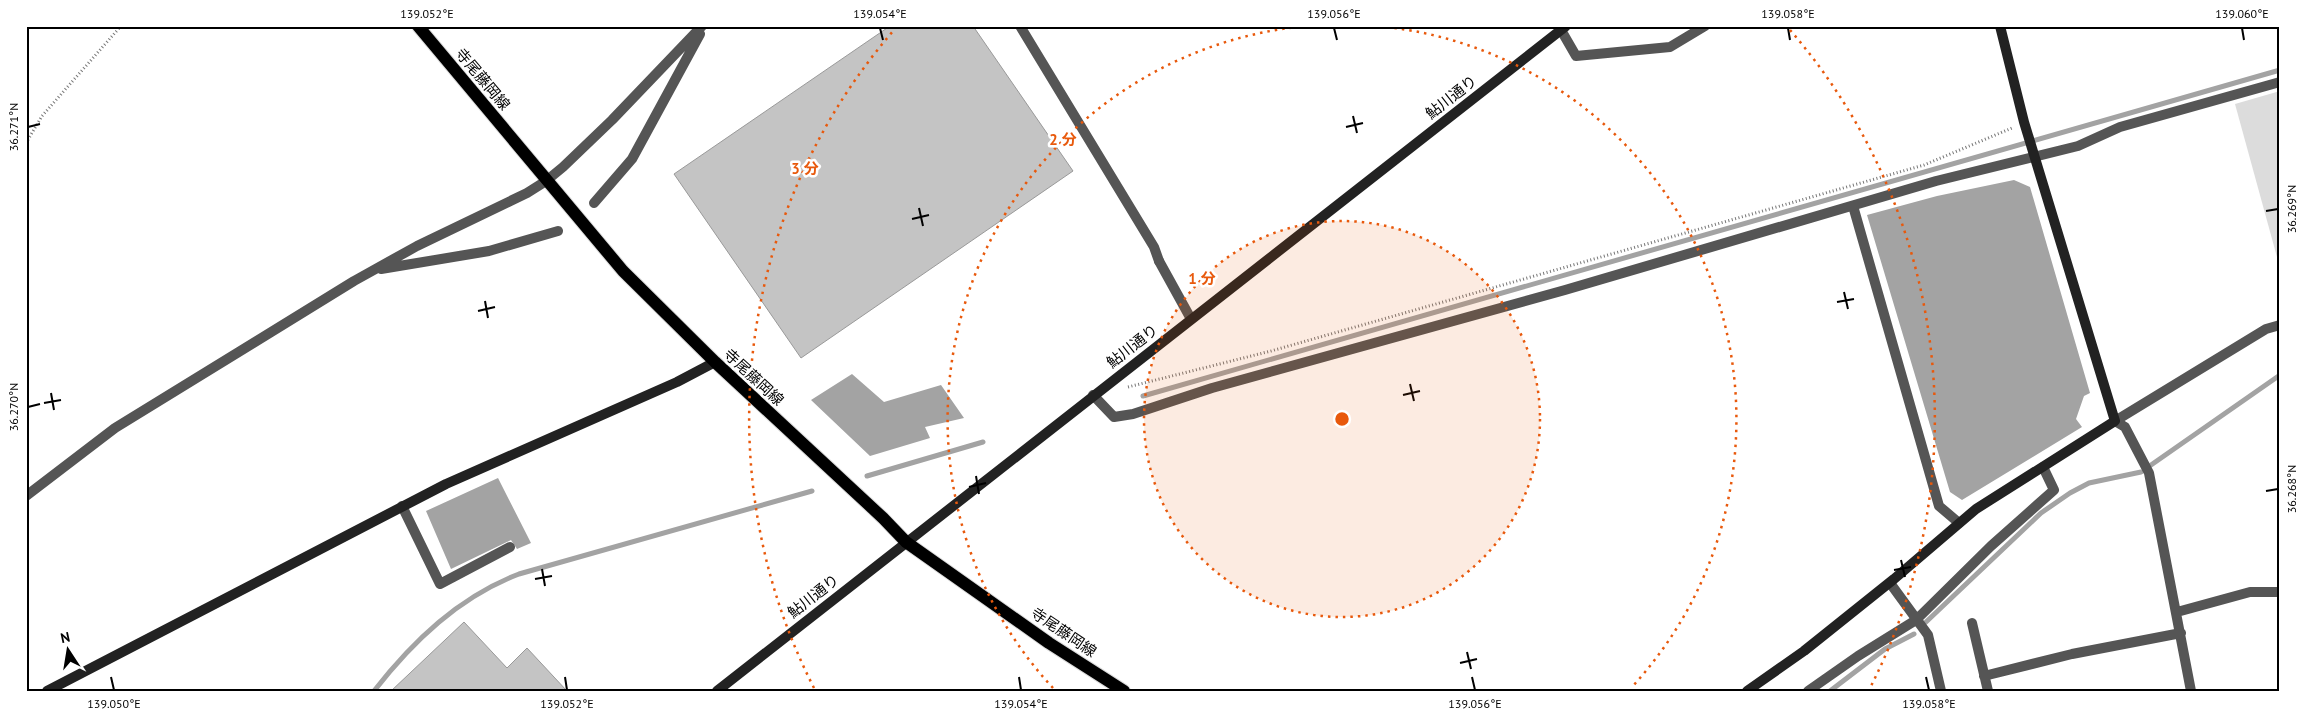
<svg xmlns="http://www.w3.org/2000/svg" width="2306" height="717" viewBox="0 0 2306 717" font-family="'PT Sans','Noto Sans JP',sans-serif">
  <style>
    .green { fill: #dcdcdc }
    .water { fill: #a3a3a3 }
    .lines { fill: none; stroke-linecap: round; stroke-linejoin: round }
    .stream { stroke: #a3a3a3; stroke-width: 5 }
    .building { fill: #c4c4c4; stroke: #999 }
    .primary-casing { stroke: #dbdbdb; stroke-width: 14 }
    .path { stroke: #777; stroke-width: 3; stroke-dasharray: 1 2.5; stroke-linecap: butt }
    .lane { stroke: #555; stroke-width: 10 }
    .street { stroke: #555; stroke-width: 10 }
    .secondary { stroke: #222; stroke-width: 10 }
    .primary { stroke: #000; stroke-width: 12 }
    .ticks { fill: none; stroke: #000; stroke-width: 2 }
    .ring { fill: none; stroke: #e8590c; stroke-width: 2.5; stroke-dasharray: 2.5 5 }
    .labels { text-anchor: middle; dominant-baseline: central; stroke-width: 5; stroke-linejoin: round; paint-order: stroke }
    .street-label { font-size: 15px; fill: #000; stroke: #fff }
    .centre { fill: #e8590c; stroke: #fff; stroke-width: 2.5 }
    .ring-label { font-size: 15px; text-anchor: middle; font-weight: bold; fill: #e8590c; stroke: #fff; stroke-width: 5; stroke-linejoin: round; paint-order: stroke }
    .neatline { fill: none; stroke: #000; stroke-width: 2 }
    .ticks-label { font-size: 12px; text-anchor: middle; fill: #000 }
  </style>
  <rect width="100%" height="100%" fill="#fff"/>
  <path class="green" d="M2280,91v177l-45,-164z"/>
  <path class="water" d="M2014,180l16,7 60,206 -6,3 -8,23 6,8 -120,73 -12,-8 -83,-277 70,-19z
    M852,374l32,28 57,-17 23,33 -39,9 5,11 -60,18 -59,-56z
    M498,478l33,65 -14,6 -6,-9 -60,29 -25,-58z"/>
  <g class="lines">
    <path class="stream" d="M1143,396l1137,-326
      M2151,465l129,-90
      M867,476l116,-34
      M1926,622l115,-109 29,-20 19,-10 52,-11
      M374,691c39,-50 85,-94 145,-117l293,-83
      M1830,691l55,-42 29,-15"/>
  </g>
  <path class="building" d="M890,26h83l100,145 -272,187 -127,-184z
    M464,622l43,46 20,-20 40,43h-176z"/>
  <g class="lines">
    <g class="primary-casing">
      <path id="primary" d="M418,26l205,245 92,91 168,156 23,24 143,101 75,48"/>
    </g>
    <path class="path" d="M26,143l16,-27 79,-90
      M1128,387l143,-36 653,-186 88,-37"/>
    <path class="lane" d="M1020,26l134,221 5,14
      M594,203l38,-44 68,-125
      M1853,206l86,300 20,17
      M381,269l108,-18 69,-20
      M26,496l89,-68 239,-147 63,-35 110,-53 19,-12 17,-14 49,-47 90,-94
      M402,506l38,78 70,-37"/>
    <path class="street" d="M1561,30l15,26 94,-9 35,-21
      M1159,261l32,58
      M1093,395l21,22 19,-3 79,-26 353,-98 371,-109 142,-35 42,-19 160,-45
      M1890,583l38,52 13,56
      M2177,612l73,-20h30
      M1972,623l16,68
      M1984,676l88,-22 109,-21
      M1808,691l50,-35 58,-36 75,-74 63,-56 -11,-23
      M2191,691l-42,-218 -24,-46 -10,-6 151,-92 14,-4"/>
    <path class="secondary" d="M47,691l399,-207 231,-102 38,-20
      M717,691l849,-665
      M1747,691l57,-40 90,-72 82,-70 139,-88 -91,-299 -24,-96"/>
    <use href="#primary" class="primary"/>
  </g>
  <path class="ticks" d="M427,28l2,12M880,28l3,12M1334,28l3,12M1788,28l2,12M2242,28l2,12M1353,116l4,17M28,127l12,-3M1346,127l17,-4M919,208l4,18M2266,211l12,-2M912,219l17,-4M1844,292l4,17M485,301l3,17M1837,302l17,-3M478,311l17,-4M1410,384l4,17M51,393l3,17M1403,395l17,-4M44,403l17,-3M28,407l12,-3M976,476l3,18M969,487l17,-4M2266,491l12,-2M1901,560l4,17M542,569l3,17M1894,570l17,-3M535,579l17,-3M1467,652l4,17M1460,663l17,-4M111,677l3,13M565,677l2,13M1019,677l2,13M1472,677l3,13M1926,677l3,13"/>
  <circle cx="1342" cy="419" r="198" fill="#e8590c" fill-opacity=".12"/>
  <g class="ring">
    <circle cx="1342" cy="419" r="198"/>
    <path d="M1053 688A395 395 0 0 1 1297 27M1387 27A395 395 0 0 1 1631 688"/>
    <path d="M814 688A593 593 0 0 1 894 30M1790 30A593 593 0 0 1 1870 688"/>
  </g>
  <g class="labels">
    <g class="street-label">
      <text transform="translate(483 79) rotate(50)">寺尾藤岡線</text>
      <text transform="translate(1451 97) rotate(-38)">鮎川通り</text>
      <text transform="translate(1132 346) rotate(-38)">鮎川通り</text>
      <text transform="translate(754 377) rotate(43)">寺尾藤岡線</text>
      <text transform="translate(813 596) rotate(-38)">鮎川通り</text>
      <text transform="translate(1064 632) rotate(34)">寺尾藤岡線</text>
    </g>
  </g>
  <circle cx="1342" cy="419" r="8" class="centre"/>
  <g class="ring-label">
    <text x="1063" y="145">2 分</text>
    <text x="805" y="174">3 分</text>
    <text x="1202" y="284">1 分</text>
  </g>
  <rect width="2306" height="717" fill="none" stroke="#ffffff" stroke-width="55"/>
  <g transform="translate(68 650) rotate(348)" stroke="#ffffff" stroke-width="4" paint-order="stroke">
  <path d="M0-4L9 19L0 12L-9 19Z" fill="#000000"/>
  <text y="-8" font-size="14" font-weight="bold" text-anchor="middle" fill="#000000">N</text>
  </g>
  <rect x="28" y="28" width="2250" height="662" class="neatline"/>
  <g class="ticks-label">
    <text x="427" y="18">139.052°E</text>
    <text x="880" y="18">139.054°E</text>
    <text x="1334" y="18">139.056°E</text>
    <text x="1788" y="18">139.058°E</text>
    <text x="2242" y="18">139.060°E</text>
    <text transform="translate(14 127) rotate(-90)" y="4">36.271°N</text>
    <text transform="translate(2292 209) rotate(-90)" y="4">36.269°N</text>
    <text transform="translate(14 407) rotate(-90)" y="4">36.270°N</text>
    <text transform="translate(2292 489) rotate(-90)" y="4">36.268°N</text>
    <text x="114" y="708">139.050°E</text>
    <text x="567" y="708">139.052°E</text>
    <text x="1021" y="708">139.054°E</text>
    <text x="1475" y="708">139.056°E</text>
    <text x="1929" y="708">139.058°E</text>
  </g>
</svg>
